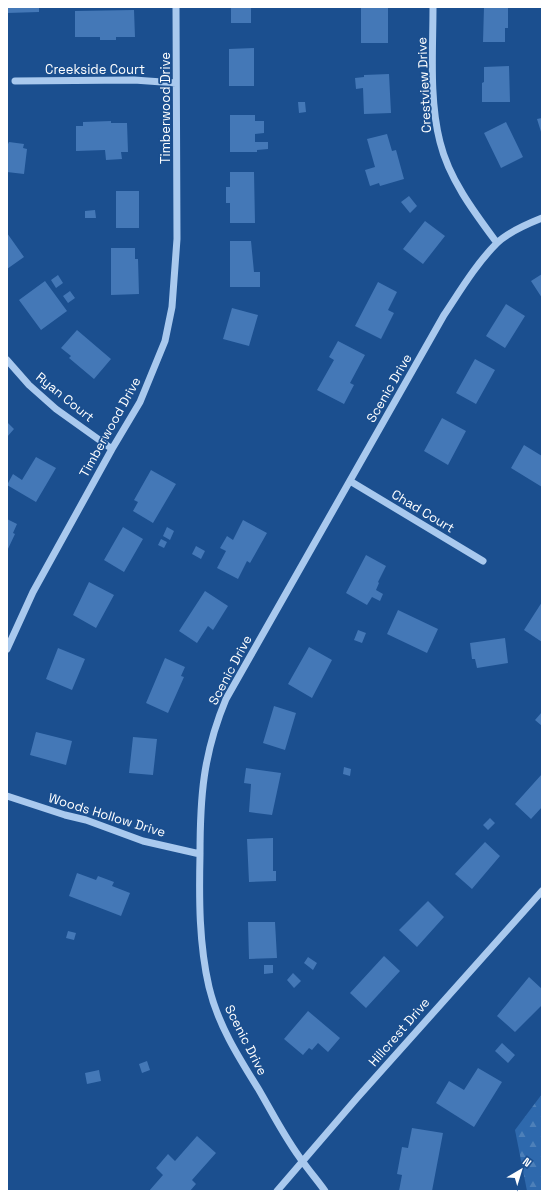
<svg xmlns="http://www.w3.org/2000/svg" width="549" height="1198" viewBox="0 0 549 1198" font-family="'Space Grotesk',sans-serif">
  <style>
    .forest { fill: url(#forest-firs) }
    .building { fill: #4478b7 }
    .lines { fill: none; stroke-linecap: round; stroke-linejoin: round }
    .minor { stroke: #a9c9ee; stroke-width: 7 }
    .labels { text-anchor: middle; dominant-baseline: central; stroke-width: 3.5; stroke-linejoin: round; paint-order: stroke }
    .street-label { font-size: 13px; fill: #fff; stroke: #1b4f8f }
  </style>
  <defs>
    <pattern id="forest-firs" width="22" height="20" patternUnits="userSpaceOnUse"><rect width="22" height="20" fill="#2e69ad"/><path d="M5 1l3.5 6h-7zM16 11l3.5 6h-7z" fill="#4d80b9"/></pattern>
  </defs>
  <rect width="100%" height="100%" fill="#1b4f8f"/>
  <path class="forest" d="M542,1094v97h-15l-12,-61z"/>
  <path class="building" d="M7,7h32v5l-32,1z
    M231,7h20v16h-20z
    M361,7h27v36h-27z
    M484,7h24v21h-3v14h-22z
    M134,10l1,27h-19v3h-16v-3h-25v-26z
    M254,48v38h-25v-37z
    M509,66l1,36h-28v-19l2,-1v-15z
    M389,74l2,39 -27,1 -1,-26 -7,1 -1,-11 9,-1v-2z
    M298,102h7l1,10 -7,1z
    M230,115h25v6h9v12l-9,1v8h13v7l-11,1v2h-27z
    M542,118v17l-5,-16z
    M111,121v2h16l1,29h-7l1,7 -16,1 -1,-10 -29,1v-25h7v-4z
    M506,122l17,35 -22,11 -17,-35z
    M387,134l5,17 4,-1 8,29 -24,7 -1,-3 -9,3 -5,-16 10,-3 -8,-28z
    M9,142l15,2 -1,4 4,1 -3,25 -17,-2v-26z
    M230,172h24l1,51h-25v-20h-4v-16h4z
    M116,191h23v37h-23z
    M409,196l8,10 -7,7 -9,-11z
    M95,210l1,8h-11v-7z
    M425,221l20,15 -22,28 -20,-15z
    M7,233l17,24 -17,12z
    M230,241h21l3,31h6v15h-30z
    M111,248h24v11h3l1,35 -28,1z
    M542,274v24l-11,-17z
    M58,275l5,8 -7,5 -5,-8z
    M45,281l22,30 -26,19 -22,-30z
    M378,282l19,10 -9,18 6,3 -13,26 -26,-13z
    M70,291l5,7 -7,5 -5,-7z
    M506,304l19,12 -20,32 -19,-12z
    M232,308l26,7 -9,31 -26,-7z
    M77,330l34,29 -17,20 -25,-21 2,-2 -10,-8z
    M338,341l27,14 -15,28 4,2 -10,19 -27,-14 17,-30 -5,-3z
    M475,359l20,11 -19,34 -20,-11z
    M442,418l24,13 -18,34 -24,-14z
    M7,422l7,7 -7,8z
    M524,445l18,11v31l-31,-19z
    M36,457l20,11 -20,34 -29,-17 6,-11 9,6z
    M151,470l25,14 -23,39 -20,-12 5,-9 -4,-2z
    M7,519l10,5 -4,9 2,1 -8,17z
    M243,520l24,13 -17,30 -3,-2 -9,18 -21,-11 9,-17 -6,-3 7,-12 6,4z
    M123,527l20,12 -19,33 -20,-12z
    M167,527l7,4 -4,9 -7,-4z
    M161,539l6,3 -3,6 -6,-3z
    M196,546l9,5 -4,8 -9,-5z
    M366,555l20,11 -8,16 1,1 -3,7 7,4 -3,7 -8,-4 -5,8 -21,-12z
    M89,582l25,13 -18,33 -23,-13z
    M205,591l23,15 -15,24 -5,-4 -11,17 -18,-12z
    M542,602v40l-18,-12z
    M398,610l40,19 -11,24 -40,-19z
    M358,630l8,3 -4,10 -8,-3z
    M505,638l3,25 -31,5 -2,-9h-3l-2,-16z
    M309,647l23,13 -20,38 -24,-14z
    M58,648l27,11 -13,31 -26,-11z
    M165,658l20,9 -4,9 3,1 -16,36 -22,-10z
    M274,706l22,7 -11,37 -22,-7z
    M542,712v14l-7,-6z
    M36,732l36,9 -6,24 -36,-10z
    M133,737l24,2 -4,36 -24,-2z
    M344,767l7,2 -1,7 -7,-2z
    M246,768l35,5 -9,42 -23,-3 2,-28 -7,-1z
    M542,774v33l-11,12 -16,-15z
    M490,818l5,5 -7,7 -5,-5z
    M273,838v33h3v10l-27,1 -2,-43z
    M485,842l15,14 -28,33 -17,-15z
    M77,873l19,7 2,-4 16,6 -2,4 18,7 -9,23 -52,-20z
    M428,901l16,16 -27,30 -18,-17z
    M248,922h27l2,36 -28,1z
    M68,931l8,2 -2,7 -8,-2z
    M384,956l16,15 -34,37 -16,-15z
    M308,957l9,6 -4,7 -9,-7z
    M264,965h9v8l-9,1z
    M293,973l8,8 -7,7 -7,-8z
    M529,977l13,12v16l-27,27 -18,-16z
    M308,1011l32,27 -12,14 -10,-9 -6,7 -3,-2 -6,7 -19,-16z
    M502,1043l13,12 -7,8 -13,-12z
    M147,1061l3,9 -8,3 -3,-9z
    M478,1068l24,14 -28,45 -38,-24 13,-22 15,9z
    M99,1070l2,11 -14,3 -2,-11z
    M412,1128l31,5 -11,58h-33l3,-16 -5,-1 5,-27 6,1z
    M197,1136l19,17 -24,27 4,4 -6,7h-41l14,-16 -7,-7 12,-14 7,7z"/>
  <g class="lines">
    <path class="minor" d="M433,7c0,44 -4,92 7,135 9,37 34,70 57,101
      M15,81l119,-1 42,3
      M7,360l22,25 27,24 56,40
      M350,481l133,80
      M7,649l26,-57 79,-143 28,-47 25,-61 7,-34 5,-68 -1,-232
      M7,796l58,19 21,5 57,21 57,13
      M277,1191l80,-93 185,-207
      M325,1191c-7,-10 -15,-19 -22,-29 -17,-22 -30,-48 -44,-72 -20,-32 -41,-65 -50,-103 -10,-43 -10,-88 -9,-132 0,-58 3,-101 26,-156l218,-384c16,-24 32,-51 53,-72 11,-11 30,-19 45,-25"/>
  </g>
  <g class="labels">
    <g class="street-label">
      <text x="95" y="69">Creekside Court</text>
      <text transform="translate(424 85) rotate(-93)">Crestview Drive</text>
      <text transform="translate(165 108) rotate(-90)">Timberwood Drive</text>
      <text transform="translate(389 388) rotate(-60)">Scenic Drive</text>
      <text transform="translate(65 397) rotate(39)">Ryan Court</text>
      <text transform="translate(110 427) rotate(-61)">Timberwood Drive</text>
      <text transform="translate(423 511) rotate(31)">Chad Court</text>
      <text transform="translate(230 670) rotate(-62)">Scenic Drive</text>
      <text transform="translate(107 815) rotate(17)">Woods Hollow Drive</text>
      <text transform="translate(399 1032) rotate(-49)">Hillcrest Drive</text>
      <text transform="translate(246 1040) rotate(63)">Scenic Drive</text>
    </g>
  </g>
  <rect width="549" height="1198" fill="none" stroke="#ffffff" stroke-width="16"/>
  <g transform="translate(521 1170) rotate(38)" stroke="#1b4f8f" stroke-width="3" paint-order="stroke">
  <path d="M0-3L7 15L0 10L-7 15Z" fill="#ffffff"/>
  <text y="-6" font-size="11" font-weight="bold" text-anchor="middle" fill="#ffffff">N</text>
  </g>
</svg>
